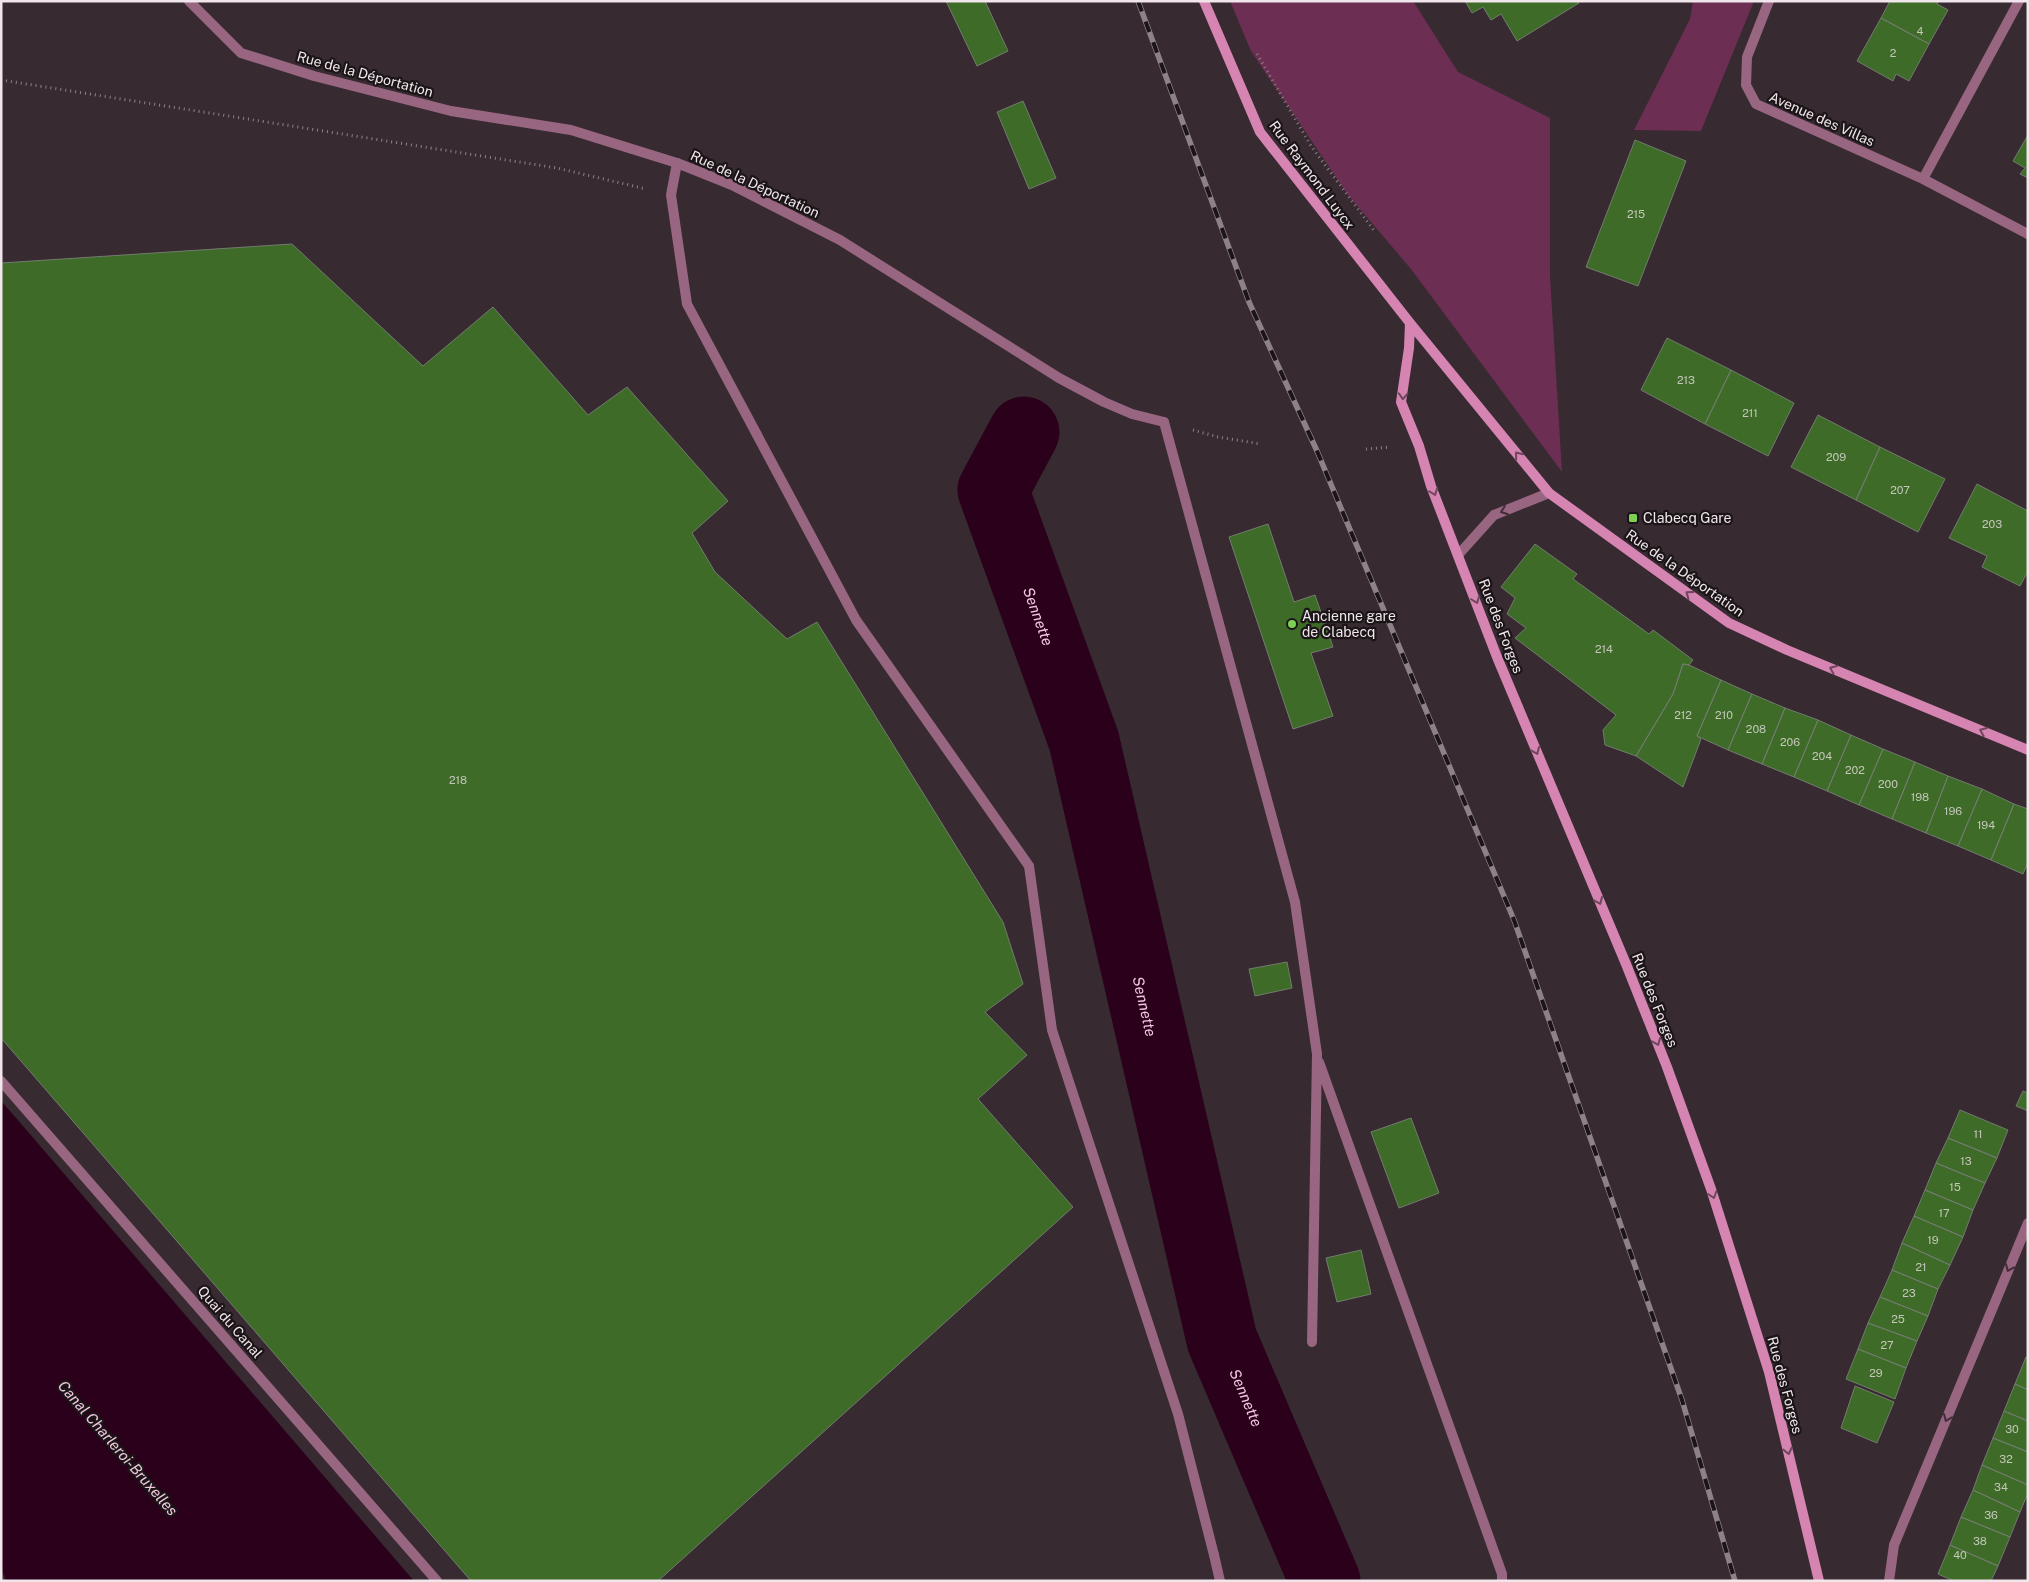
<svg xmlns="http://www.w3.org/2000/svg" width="2029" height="1582" viewBox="0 0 2029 1582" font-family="'Public Sans',sans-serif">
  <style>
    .green { fill: #6c2e52 }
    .water { fill: #2b001b }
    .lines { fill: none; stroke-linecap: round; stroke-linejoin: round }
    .river { stroke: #2b001b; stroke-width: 71 }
    .building { fill: #3e6b28; stroke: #727c6f }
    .path { stroke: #8e8288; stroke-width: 3; stroke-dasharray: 1 4; stroke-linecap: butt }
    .lane { stroke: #996682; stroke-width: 10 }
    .street { stroke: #996682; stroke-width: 10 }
    .secondary { stroke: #d684b1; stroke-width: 10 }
    .rail-casing { stroke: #8e8288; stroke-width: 5.5 }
    .rail { stroke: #1b1518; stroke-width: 4; stroke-dasharray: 11; stroke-linecap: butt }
    .oneway { stroke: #6f475d }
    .oneway2 { stroke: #412d38 }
    .poi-dot { fill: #7cd155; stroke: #1b1518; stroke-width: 2 }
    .labels { text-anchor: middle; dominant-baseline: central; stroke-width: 4.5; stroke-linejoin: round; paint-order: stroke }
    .number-label { font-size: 11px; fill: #c4c7ba }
    .street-label { font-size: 14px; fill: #f0e6eb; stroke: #1b1518 }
    .poi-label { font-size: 14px; fill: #f0e6eb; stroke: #1b1518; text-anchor: start }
    .water-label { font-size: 15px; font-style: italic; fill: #f2c7dd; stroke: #1b1518 }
  </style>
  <rect width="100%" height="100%" fill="#382a31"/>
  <path class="green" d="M1230,1h183l45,71 92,46v159l12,195 -151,-203 -63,-74 -97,-144z
    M1693,1h61l-53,130 -67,-1 56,-111z"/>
  <path class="water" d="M1,1101l16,18 397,462h-408l-5,-13z"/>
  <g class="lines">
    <path class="river" id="s1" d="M1024,432l-31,58 91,251 138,599 103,241"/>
  </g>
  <path class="building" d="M946,1h39l23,50 -31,15z
    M1465,1h113l1,2 -62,38 -16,-27 -10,6 -8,-13 -11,6z
    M1890,1h48l-1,3 11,6 -19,34 -48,-26z
    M1881,18l48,26 -20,37 -13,-7 -3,7 -36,-20z
    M1023,101l33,77 -27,11 -32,-77z
    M2028,135v43l-8,-4 5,-6 -12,-7z
    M1635,140l51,21 -48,125 -52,-19z
    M292,244l131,122 70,-59 95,108 39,-28 101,114 -36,32 23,39 72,67 30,-17 186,300 20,62 -38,28 42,43 -49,44 95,108 -415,374h-187l-470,-543v-775z
    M1667,338l64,32 -26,54 -64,-34z
    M1731,370l63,33 -26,53 -63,-32z
    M1818,415l62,32 -24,53 -65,-33z
    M1880,447l65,32 -27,53 -62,-32z
    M1977,484l51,27v60l-8,15 -38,-19 5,-11 -38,-18z
    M1268,524l26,78 21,-7 18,52 -22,6 22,63 -40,13 -64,-192z
    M1535,544l42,30 -4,5 76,55 4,-4 40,30 -4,5 -6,-1 -10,30 -37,62 -31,-11 -2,-15 13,-15 -101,-77 11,-10 -19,-14 8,-16 -14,-11z
    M1683,664l6,1 32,15 -24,56 4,3 -18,48 -47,-31 37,-62z
    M1721,680l31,14 -24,56 -31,-14z
    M1752,694l33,14 -23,56 -34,-14z
    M1785,708l33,12 -24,57 -32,-13z
    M1818,720l33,15 -24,56 -33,-14z
    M1851,735l32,14 -24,56 -32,-14z
    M1883,749l32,13 -23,57 -33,-14z
    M1915,762l33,14 -22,57 -34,-14z
    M1948,776l34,13 -24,57 -32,-13z
    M1982,789l32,15 -23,56 -33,-14z
    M2014,804l14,5v53l-5,12 -32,-14z
    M1287,962l5,26 -37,8 -6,-27z
    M2023,1091l5,2v18l-12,-5z
    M1960,1110l48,20 -11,28 -49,-20z
    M1411,1118l28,75 -40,15 -28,-76z
    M1948,1138l49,20 -12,25 -49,-20z
    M1936,1163l49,20 -12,27 -48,-20z
    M1925,1190l48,20 -10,27 -49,-21z
    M1914,1216l49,21 -13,28 -48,-22z
    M1902,1243l48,22 -12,24 -46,-19z
    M1361,1250l10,44 -34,8 -11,-44z
    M1892,1270l46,19 -10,27 -48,-19z
    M1880,1297l48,19 -11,25 -49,-18z
    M1868,1323l49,18 -11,27 -48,-19z
    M1858,1349l48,19 -11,31 -49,-20z
    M2026,1357l2,1v32l-13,-6z
    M2015,1384l13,6v31l-24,-10z
    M1855,1386l39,16 -17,41 -36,-15z
    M2004,1411l24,10v31l-35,-14z
    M1993,1438l35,14v33l-46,-20z
    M1982,1465l46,20v8l-8,19 -47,-22z
    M1973,1490l47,22 -10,25 -49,-20z
    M1961,1517l49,20 -12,29 -48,-21z
    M1950,1545l48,21 -7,15h-37l-16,-7z"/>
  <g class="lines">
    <path class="path" d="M1257,54l54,92 64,86
      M1,80l556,88 89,21
      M1193,430l25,7 43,7
      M1366,449l25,-2"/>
    <path class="lane" d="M677,163l-6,32 16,109 169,316 173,246 23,164 126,384 36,141
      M1164,422l131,480 22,152 -5,288
      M1319,1062l183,512v7
      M1,1081l436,500"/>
    <path class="street" d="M189,1l52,52 73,23 137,35 120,19 106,33 55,22 108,55 219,138 45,24 28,12 32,8
      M1769,1l-22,56 -1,28 10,19 167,75 105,55
      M1923,179l96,-178
      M1459,554l35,-39 55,-22
      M1214,1555l6,26
      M1889,1581l5,-36 134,-322"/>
    <path class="secondary" d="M1204,1l56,131 150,191 139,170 180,130 58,27 241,100
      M1410,323l-1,25 -8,54 18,44 12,40 66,171 129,307 41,103 44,122 58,183 50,209"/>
    <g class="rail-casing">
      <path id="rail" d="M1138,1l111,301 68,149 197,469 168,480 53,181"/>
    </g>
    <use href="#rail" class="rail"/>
  </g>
  <defs><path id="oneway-chevron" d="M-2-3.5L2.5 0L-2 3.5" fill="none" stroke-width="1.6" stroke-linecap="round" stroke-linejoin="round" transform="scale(1.25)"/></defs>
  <g class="oneway">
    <use href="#oneway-chevron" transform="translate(1403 396) rotate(93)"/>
    <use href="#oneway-chevron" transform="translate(1518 455) rotate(-129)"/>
    <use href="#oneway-chevron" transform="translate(1434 492) rotate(69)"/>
    <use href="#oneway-chevron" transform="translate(1689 594) rotate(-144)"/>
    <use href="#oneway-chevron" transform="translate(1476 600) rotate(69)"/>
    <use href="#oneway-chevron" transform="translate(1833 669) rotate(-157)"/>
    <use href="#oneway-chevron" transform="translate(1983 731) rotate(-157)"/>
    <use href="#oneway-chevron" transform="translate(1536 751) rotate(67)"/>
    <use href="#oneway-chevron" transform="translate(1599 901) rotate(67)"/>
    <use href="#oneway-chevron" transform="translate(1657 1042) rotate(68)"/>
    <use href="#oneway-chevron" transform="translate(1713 1195) rotate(72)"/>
    <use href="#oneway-chevron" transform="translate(1788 1451) rotate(77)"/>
  </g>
  <g class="oneway2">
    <use href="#oneway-chevron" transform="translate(1504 511) rotate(160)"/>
    <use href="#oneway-chevron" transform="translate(2009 1268) rotate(113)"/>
    <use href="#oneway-chevron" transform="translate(1947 1418) rotate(113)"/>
  </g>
  <g class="poi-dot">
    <rect x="1628" y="513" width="10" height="10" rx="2.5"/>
    <circle cx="1292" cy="624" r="5"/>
  </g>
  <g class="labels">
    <g class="number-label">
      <text x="1920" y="31">4</text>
      <text x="1893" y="53">2</text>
      <text x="1636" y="214">215</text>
      <text x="1686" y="380">213</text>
      <text x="1750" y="413">211</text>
      <text x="1836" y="457">209</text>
      <text x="1900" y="490">207</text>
      <text x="1992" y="524">203</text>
      <text x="1604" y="649">214</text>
      <text x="1683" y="715">212</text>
      <text x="1724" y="715">210</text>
      <text x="1756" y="729">208</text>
      <text x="1790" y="742">206</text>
      <text x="1822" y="756">204</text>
      <text x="1855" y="770">202</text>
      <text x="458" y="780">218</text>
      <text x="1888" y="784">200</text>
      <text x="1920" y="797">198</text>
      <text x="1953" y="811">196</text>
      <text x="1986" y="825">194</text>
      <text x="1978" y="1134">11</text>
      <text x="1966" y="1161">13</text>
      <text x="1955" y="1187">15</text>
      <text x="1944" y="1213">17</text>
      <text x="1933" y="1240">19</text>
      <text x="1921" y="1267">21</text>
      <text x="1909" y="1293">23</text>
      <text x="1898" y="1319">25</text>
      <text x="1887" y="1345">27</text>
      <text x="1876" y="1373">29</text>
      <text x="2012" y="1429">30</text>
      <text x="2006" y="1459">32</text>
      <text x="2001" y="1487">34</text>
      <text x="1991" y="1515">36</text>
      <text x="1980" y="1541">38</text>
      <text x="1960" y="1555">40</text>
    </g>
    <g class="street-label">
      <text transform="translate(365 74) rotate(15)">Rue de la Déportation</text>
      <text transform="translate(1822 119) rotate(24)">Avenue des Villas</text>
      <text transform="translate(1312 175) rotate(53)">Rue Raymond Luycx</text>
      <text transform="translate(755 184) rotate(25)">Rue de la Déportation</text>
      <text transform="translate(1685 573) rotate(35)">Rue de la Déportation</text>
      <text transform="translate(1501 626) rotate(69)">Rue des Forges</text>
      <text transform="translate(1655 1000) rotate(68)">Rue des Forges</text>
      <text transform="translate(230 1322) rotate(49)">Quai du Canal</text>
      <text transform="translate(1785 1385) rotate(75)">Rue des Forges</text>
    </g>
    <g class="poi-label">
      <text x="1643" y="518">Clabecq Gare</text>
      <text x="1302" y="616">Ancienne gare<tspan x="1302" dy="16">de Clabecq</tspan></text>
    </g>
    <g class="water-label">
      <text stroke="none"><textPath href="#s1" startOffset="200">Sennette</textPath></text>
      <text stroke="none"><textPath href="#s1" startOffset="605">Sennette</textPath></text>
      <text stroke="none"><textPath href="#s1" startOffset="1010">Sennette</textPath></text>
      <text transform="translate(118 1448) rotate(49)">Canal Charleroi-Bruxelles</text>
    </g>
  </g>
  <rect width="2029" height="1582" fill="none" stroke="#f0e6eb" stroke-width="5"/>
</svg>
